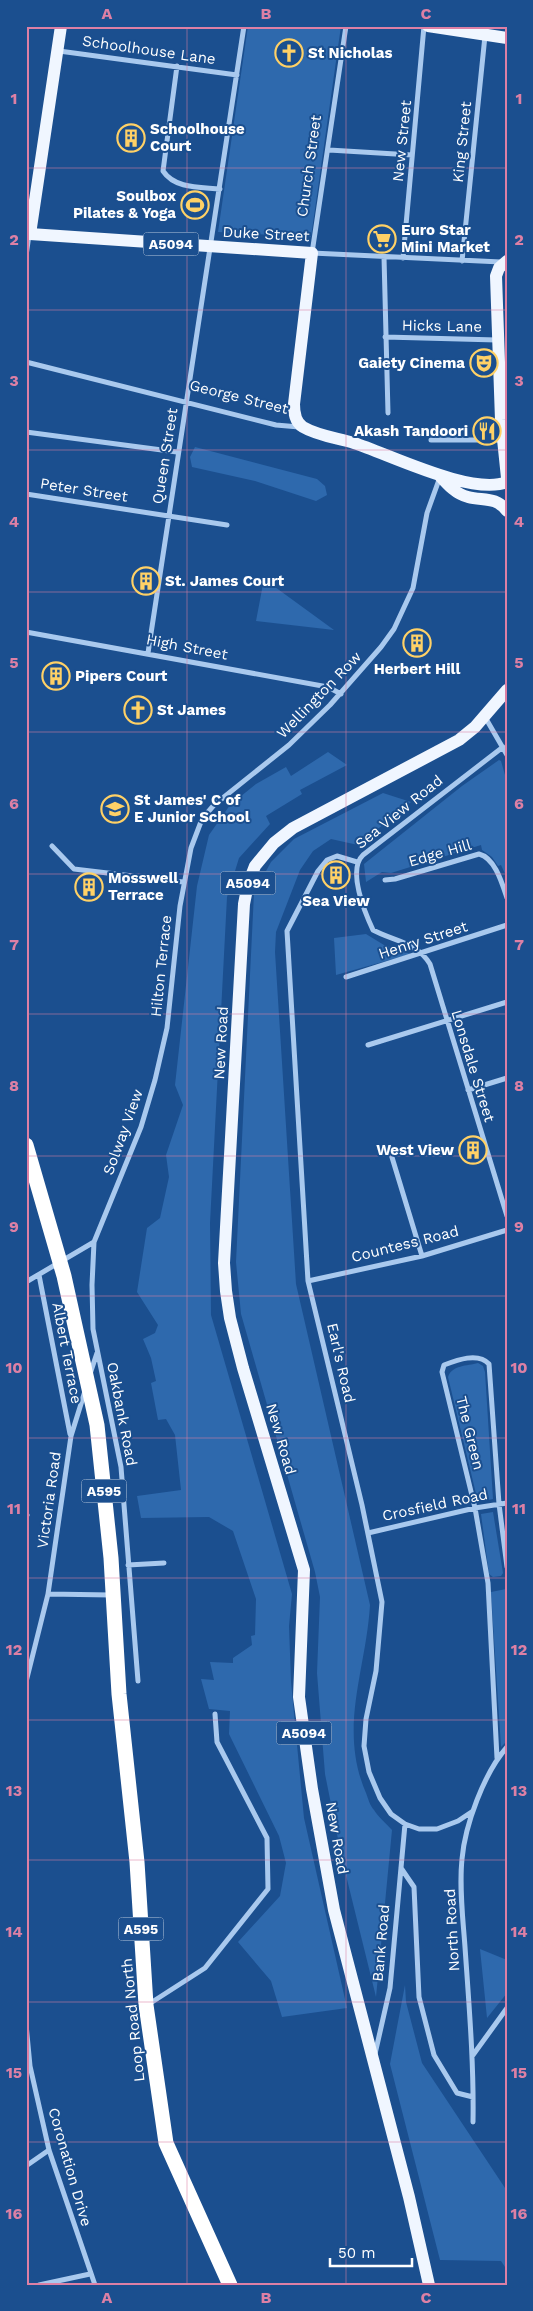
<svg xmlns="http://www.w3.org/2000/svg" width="533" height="2311" viewBox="0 0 533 2311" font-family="'Work Sans',sans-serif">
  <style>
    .green { fill: #2e69ad }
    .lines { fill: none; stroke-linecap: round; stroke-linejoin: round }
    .street { stroke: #a9c9ee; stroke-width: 5 }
    .primary { stroke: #f0f6ff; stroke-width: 12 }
    .highway { stroke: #fff; stroke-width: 15 }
    .grid { fill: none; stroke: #dd80a5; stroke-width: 1; stroke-opacity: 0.55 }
    .labels { text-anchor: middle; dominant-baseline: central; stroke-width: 4; stroke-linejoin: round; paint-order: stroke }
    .shield { fill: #1b4f8f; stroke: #bbcadd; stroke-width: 1 }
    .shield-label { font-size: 14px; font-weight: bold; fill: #fff }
    .street-label { font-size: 15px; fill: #fff; stroke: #1b4f8f }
    .poi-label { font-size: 15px; font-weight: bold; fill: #fff; stroke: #1b4f8f; text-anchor: start }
    .neatline { fill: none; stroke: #dd80a5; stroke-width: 2 }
    .grid-label { font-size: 16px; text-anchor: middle; font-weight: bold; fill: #dd80a5 }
  </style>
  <rect width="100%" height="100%" fill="#1b4f8f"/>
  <path class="green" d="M248,26h93l-30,211 -93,-5z
    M195,447l122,32 8,7 2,9 -11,6 -61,-20 -63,-14 -2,-10z
    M264,579l70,51 -78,-9z
    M328,752l19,13 -47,25 2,4 -36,22 4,8 -31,34 -12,39 -17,326 1,92 81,279 -3,32 2,56 13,136 43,190 -65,9 -11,-36 -33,-39 42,-46 6,-33 -7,-27 -50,-102 1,-23 -21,-2 -8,-30 13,1 -4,-18 23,1v-5l19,-13 -1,-9 4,-1 1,-36 -23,-68 -24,-14 -68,1 -4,-22 44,-6 -6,-55 -9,-16 -8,1 -7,-37 5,-2 -5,-23 -8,-19 12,-6 3,-8 -21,-33 10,-64 13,-10 9,-41 -3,-22 17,-50 -8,-20 22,-199 12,-51 21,-30 26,-21 30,-17 5,9z
    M499,760l2,1 6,21v96l-6,-13 -3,1 -6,-9 -10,-7 -1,-5 -90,28 -9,-1 -16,10 -2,-18 98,-78z
    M383,793l28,9 -53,43 -27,-6 -18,12 -13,19 -24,62 -1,20 21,332 74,321c-4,66 -32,123 -4,188 2,5 4,13 8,17 4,7 12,13 18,20l-16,167 -34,-138 -17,-85 -8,-101 3,-76 -5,-25 -74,-258 -5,-52 18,-369 17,-31 23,-23z
    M366,934l18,11 27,9 -75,21 -2,-37z
    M478,1363l5,3 2,6 8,127 -15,3 -30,-125c4,-12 19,-11 30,-14z
    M493,1512l10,61 -2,3 -8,1 -4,-3 -8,-60z
    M506,1589l1,152 -6,6 -10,-155z
    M480,1949l27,11v33l-20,25z
    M405,1985l1,17 16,61 85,128v79l-6,-9 -61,-1 -50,-196z"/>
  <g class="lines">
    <path class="street" d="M346,26l-34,227 189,9
      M59,51l178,24
      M177,66l-14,105c12,18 37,16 57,18
      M329,150l83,5
      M26,256l3,-21
      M384,257l4,156
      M403,258l21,-232
      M462,261l24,-235
      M385,337l112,3
      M26,362l250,63 23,2
      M26,432l151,20
      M431,440h72
      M26,494l201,31
      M26,632l302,55 13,7
      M148,653l96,-627
      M485,717l22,38
      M503,747l-140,108c-16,15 2,58 10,75 20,11 44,12 57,34l77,252
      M52,846l22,23 109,13
      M357,862l-20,-6 -10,4 -9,11 -31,60 21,350 54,224 20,97 -6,69 -10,48 -2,27 5,26 11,26 11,16 14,10 14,5h18l21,-8 15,-10
      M385,880l10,-1 84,-25c16,4 23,29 28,44
      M346,977l161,-52
      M368,1045l139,-43
      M468,1090l39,-12
      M391,1154l31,102
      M39,1275l31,159
      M308,1281l114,-25 85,-26
      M26,1282l68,-40
      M90,1374l7,-21
      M26,1514l1,1
      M368,1533l107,-25 32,-5
      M128,1565l36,-2
      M48,1594l63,1
      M138,1681l-17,-214 -28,-138 -1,-44 2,-43 47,-115 14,-47 12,-52 13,-122 11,-58 11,-29 12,-14 75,-60 41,-40 51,-58 13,-18 19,-41 14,-75 13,-36
      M26,1682l22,-88 23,-158 14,-45
      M497,1758l-9,-175 -13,-75 -33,-136 2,-7c13,-5 34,-13 45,-1l10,140 8,63
      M401,1868l13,19 5,110 15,58 23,38 16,4
      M149,2004l56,-36 63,-79 -1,-51 -50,-96 -2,-28
      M26,2024l4,42 19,84 46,135
      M375,2054l15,-66 15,-164
      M473,2055l34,-47
      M473,2122c1,-58 -4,-117 -8,-175 -2,-28 -6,-59 -3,-88 3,-34 22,-86 45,-112
      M26,2166l23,-16
      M39,2285l51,-11"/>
    <path class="primary" d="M61,26l-31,208 282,19 -18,151c0,9 1,18 9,23 15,9 35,11 51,16 37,12 118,53 153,39
      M428,26l79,12
      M507,261l-8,7 -3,8 5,144 6,58
      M440,476c8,9 16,18 28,21 15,4 28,-1 39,14
      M429,2285l-20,-88 -75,-287 -22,-121 -13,-92 5,-127 -61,-202 -13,-50 -4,-27 -2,-28 20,-359 4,-20 7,-18 19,-23 19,-15 166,-88 16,-13 32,-37"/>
    <path class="highway" d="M26,1145l38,131 33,149 14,133 8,136 18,168 9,143 20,138 64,142"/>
  </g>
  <path class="grid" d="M187,26v2259M346,26v2259M26,168h481M26,310h481M26,450h481M26,592h481M26,732h481M26,874h481M26,1014h481M26,1156h481M26,1296h481M26,1438h481M26,1578h481M26,1720h481M26,1860h481M26,2002h481M26,2142h481"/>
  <defs>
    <g id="church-ring" transform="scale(1.4375)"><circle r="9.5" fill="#1b4f8f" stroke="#ffd166" stroke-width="1.5"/><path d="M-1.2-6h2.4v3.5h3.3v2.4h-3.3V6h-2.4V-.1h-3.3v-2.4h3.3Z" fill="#ffd166"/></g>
    <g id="building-ring" transform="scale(1.4375)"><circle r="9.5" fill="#1b4f8f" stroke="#ffd166" stroke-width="1.5"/><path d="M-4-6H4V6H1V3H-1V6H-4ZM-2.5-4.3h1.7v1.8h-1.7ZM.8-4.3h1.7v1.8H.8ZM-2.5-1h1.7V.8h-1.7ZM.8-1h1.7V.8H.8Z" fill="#ffd166"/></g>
    <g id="stadium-ring" transform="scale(1.4375)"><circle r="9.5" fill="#1b4f8f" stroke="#ffd166" stroke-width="1.5"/><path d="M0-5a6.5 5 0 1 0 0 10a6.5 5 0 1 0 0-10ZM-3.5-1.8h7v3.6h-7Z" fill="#ffd166"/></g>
    <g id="supermarket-ring" transform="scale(1.4375)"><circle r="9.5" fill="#1b4f8f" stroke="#ffd166" stroke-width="1.5"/><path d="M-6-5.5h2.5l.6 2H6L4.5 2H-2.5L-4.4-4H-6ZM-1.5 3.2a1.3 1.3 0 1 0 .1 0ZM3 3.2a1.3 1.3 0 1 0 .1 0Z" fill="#ffd166"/></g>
    <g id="theatre-ring" transform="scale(1.4375)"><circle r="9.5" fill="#1b4f8f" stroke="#ffd166" stroke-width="1.5"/><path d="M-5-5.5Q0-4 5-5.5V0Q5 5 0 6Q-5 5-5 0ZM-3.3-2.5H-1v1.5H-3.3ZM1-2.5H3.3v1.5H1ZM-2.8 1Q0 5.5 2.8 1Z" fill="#ffd166"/></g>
    <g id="restaurant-ring" transform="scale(1.4375)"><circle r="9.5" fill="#1b4f8f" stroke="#ffd166" stroke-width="1.5"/><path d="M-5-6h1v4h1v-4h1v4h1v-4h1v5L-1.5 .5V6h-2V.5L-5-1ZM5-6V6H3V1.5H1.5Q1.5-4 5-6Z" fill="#ffd166"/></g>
    <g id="school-ring" transform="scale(1.4375)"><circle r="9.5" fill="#1b4f8f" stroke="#ffd166" stroke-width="1.5"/><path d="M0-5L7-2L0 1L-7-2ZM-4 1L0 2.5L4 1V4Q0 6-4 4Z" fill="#ffd166"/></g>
  </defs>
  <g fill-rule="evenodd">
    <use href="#church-ring" x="289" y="53"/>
    <use href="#building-ring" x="131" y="138"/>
    <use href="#stadium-ring" x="195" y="205"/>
    <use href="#supermarket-ring" x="382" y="239"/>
    <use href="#theatre-ring" x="484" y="363"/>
    <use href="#restaurant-ring" x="487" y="431"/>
    <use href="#building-ring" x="146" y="581"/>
    <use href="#building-ring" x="417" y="643"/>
    <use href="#building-ring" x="56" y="676"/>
    <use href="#church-ring" x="138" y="710"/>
    <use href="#school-ring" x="115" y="809"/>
    <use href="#building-ring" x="336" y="875"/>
    <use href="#building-ring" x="89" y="887"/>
    <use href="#building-ring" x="473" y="1150"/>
  </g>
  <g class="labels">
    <g class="shield">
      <rect x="143.5" y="232.5" width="55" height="23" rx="4"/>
      <rect x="220.5" y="871.5" width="55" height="23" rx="4"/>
      <rect x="81.5" y="1479.5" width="45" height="23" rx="4"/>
      <rect x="276.5" y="1721.5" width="55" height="23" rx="4"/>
      <rect x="118.5" y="1917.5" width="45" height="23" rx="4"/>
    </g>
    <g class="shield-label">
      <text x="171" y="244">A5094</text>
      <text x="248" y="883">A5094</text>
      <text x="104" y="1491">A595</text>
      <text x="304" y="1733">A5094</text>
      <text x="141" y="1929">A595</text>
    </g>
    <g class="street-label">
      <text transform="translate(149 50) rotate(8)">Schoolhouse Lane</text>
      <text transform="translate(402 141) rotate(-84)">New Street</text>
      <text transform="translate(462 142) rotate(-84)">King Street</text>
      <text transform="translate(309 166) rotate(-82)">Church Street</text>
      <text transform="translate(266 234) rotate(3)">Duke Street</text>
      <text transform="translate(442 326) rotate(1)">Hicks Lane</text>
      <text transform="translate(239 397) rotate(14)">George Street</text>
      <text transform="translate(165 456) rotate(-81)">Queen Street</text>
      <text transform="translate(84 490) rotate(9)">Peter Street</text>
      <text transform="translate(187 647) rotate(11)">High Street</text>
      <text transform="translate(319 695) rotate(-46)">Wellington Row</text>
      <text transform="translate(399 812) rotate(-39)">Sea View Road</text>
      <text transform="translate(440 853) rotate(-16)">Edge Hill</text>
      <text transform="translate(423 940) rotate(-18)">Henry Street</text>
      <text transform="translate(161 966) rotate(-84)">Hilton Terrace</text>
      <text transform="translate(221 1043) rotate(-87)">New Road</text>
      <text transform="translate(473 1066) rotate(73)">Lonsdale Street</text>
      <text transform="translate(123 1132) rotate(-70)">Solway View</text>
      <text transform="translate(405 1244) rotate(-14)">Countess Road</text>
      <text transform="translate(67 1353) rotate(79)">Albert Terrace</text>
      <text transform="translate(341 1363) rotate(77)">Earl's Road</text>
      <text transform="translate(122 1414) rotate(79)">Oakbank Road</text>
      <text transform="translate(470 1433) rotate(76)">The Green</text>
      <text transform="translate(281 1439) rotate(74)">New Road</text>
      <text transform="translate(49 1500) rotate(-82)">Victoria Road</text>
      <text transform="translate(435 1505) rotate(-12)">Crosfield Road</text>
      <text transform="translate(337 1838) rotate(80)">New Road</text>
      <text transform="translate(452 1930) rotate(-93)">North Road</text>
      <text transform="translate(381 1943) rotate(-85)">Bank Road</text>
      <text transform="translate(133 2020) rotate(-96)">Loop Road North</text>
      <text transform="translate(70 2167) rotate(74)">Coronation Drive</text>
    </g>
    <g class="poi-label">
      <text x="308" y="53">St Nicholas</text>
      <text x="150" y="129">Schoolhouse<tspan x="150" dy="17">Court</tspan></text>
      <text x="176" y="196" text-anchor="end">Soulbox<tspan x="176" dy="17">Pilates &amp; Yoga</tspan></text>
      <text x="401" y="230">Euro Star<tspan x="401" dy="17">Mini Market</tspan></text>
      <text x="465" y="363" text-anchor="end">Gaiety Cinema</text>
      <text x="468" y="431" text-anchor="end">Akash Tandoori</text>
      <text x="165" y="581">St. James Court</text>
      <text x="417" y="669" text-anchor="middle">Herbert Hill</text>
      <text x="75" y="676">Pipers Court</text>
      <text x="157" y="710">St James</text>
      <text x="134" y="800">St James' C of<tspan x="134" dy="17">E Junior School</tspan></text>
      <text x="108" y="878">Mosswell<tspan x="108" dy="17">Terrace</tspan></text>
      <text x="336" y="901" text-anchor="middle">Sea View</text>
      <text x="454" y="1150" text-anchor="end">West View</text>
    </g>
  </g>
  <rect width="533" height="2311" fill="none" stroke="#1b4f8f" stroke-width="55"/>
  <path d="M330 2258v8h82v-8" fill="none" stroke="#ffffff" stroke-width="2.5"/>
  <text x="338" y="2258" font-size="15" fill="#ffffff" stroke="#1b4f8f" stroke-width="4" paint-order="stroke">50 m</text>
  <rect x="28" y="28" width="478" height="2256" class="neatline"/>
  <g class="grid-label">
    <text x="107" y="19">A</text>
    <text x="266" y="19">B</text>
    <text x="426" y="19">C</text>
    <text x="14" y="104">1</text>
    <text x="519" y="104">1</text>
    <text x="14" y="245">2</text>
    <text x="519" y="245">2</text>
    <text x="14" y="386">3</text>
    <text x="519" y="386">3</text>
    <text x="14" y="527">4</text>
    <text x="519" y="527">4</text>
    <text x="14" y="668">5</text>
    <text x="519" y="668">5</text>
    <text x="14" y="809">6</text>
    <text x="519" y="809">6</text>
    <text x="14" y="950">7</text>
    <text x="519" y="950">7</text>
    <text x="14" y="1091">8</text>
    <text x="519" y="1091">8</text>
    <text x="14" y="1232">9</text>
    <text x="519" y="1232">9</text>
    <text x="14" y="1373">10</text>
    <text x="519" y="1373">10</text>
    <text x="14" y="1514">11</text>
    <text x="519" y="1514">11</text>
    <text x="14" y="1655">12</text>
    <text x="519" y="1655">12</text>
    <text x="14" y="1796">13</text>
    <text x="519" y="1796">13</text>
    <text x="14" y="1937">14</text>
    <text x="519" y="1937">14</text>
    <text x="14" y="2078">15</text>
    <text x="519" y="2078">15</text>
    <text x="14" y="2219">16</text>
    <text x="519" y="2219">16</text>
    <text x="107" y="2303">A</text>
    <text x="266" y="2303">B</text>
    <text x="426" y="2303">C</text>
  </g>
</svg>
